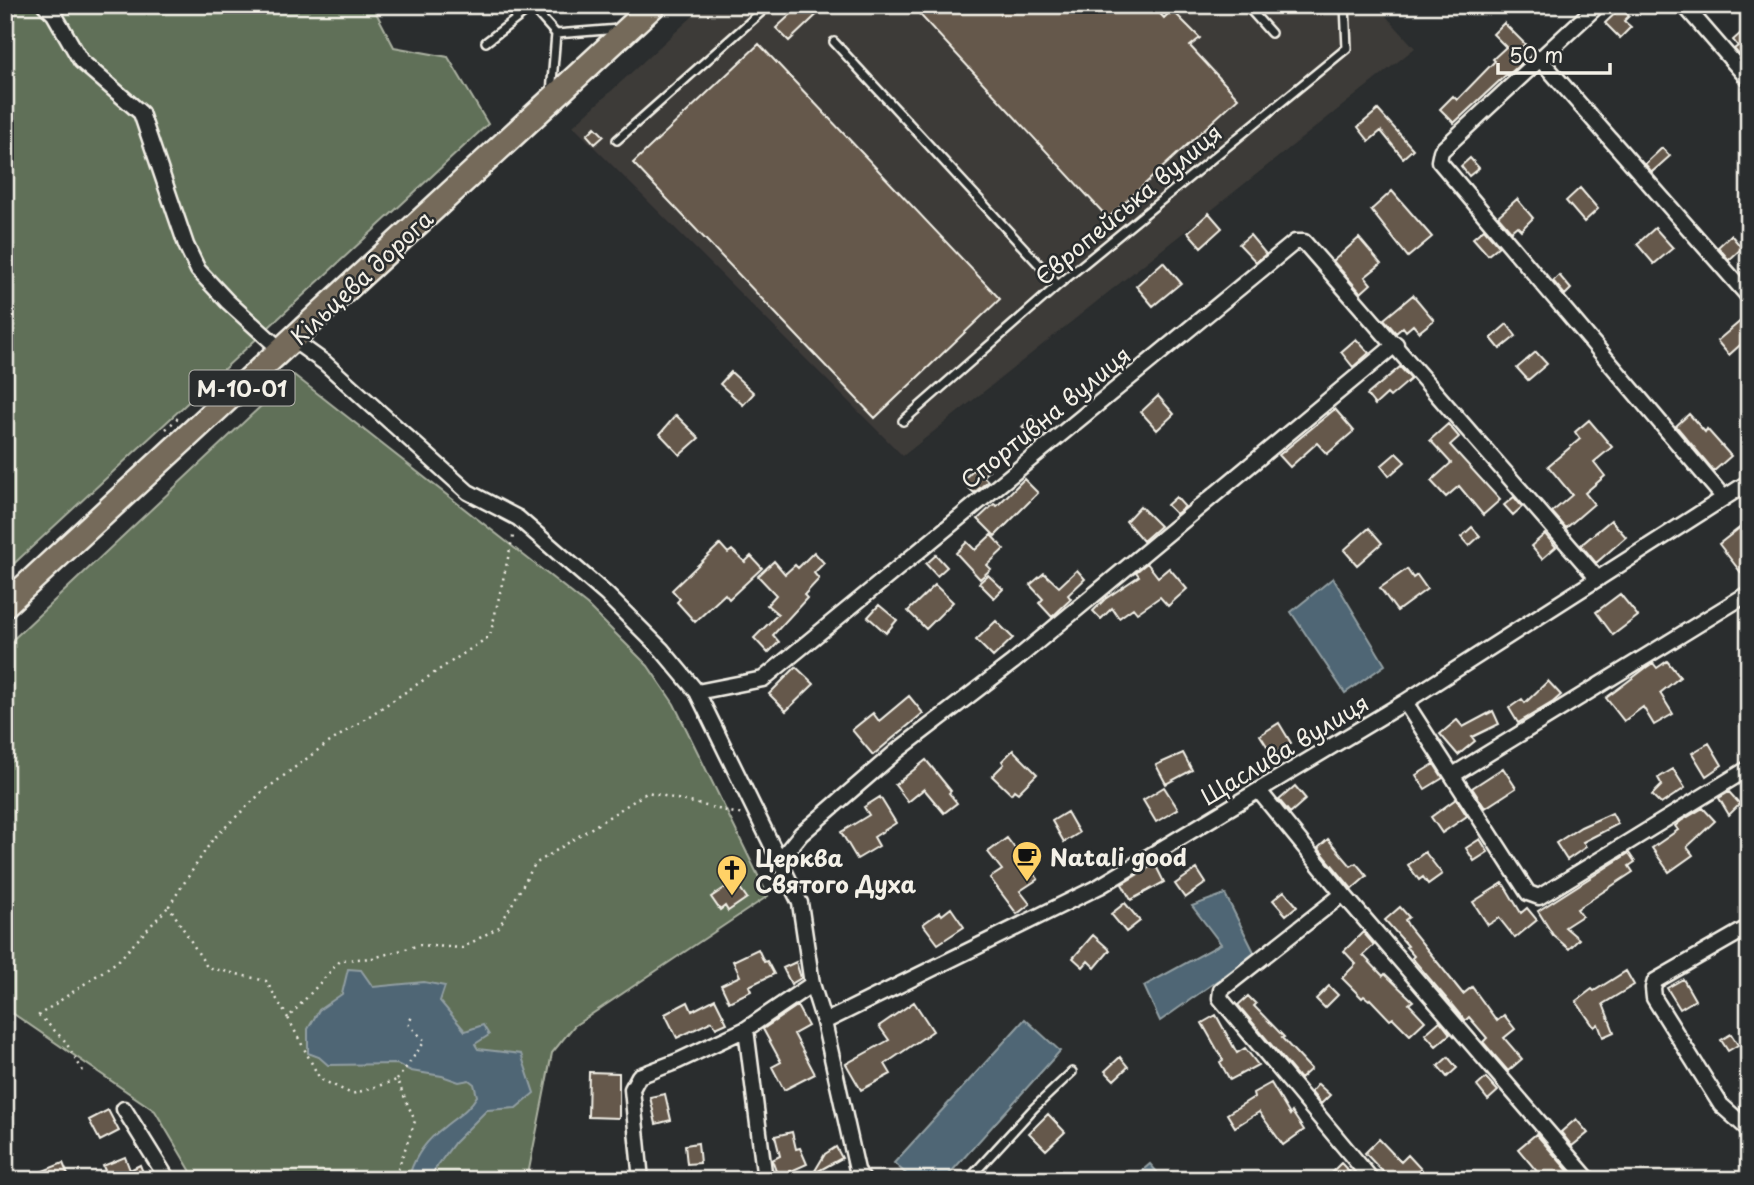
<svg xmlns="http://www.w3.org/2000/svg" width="1754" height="1185" viewBox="0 0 1754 1185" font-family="'Playpen Sans',sans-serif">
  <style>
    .built { fill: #3c3a37 }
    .green { fill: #607059; stroke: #aab0a0; stroke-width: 2 }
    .water { fill: #4f6674; stroke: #919ea2; stroke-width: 2 }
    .building { fill: #65594c; stroke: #f4f1e8; stroke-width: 2 }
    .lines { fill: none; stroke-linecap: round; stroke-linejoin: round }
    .service-casing { stroke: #f4f1e8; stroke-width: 12 }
    .minor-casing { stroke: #f4f1e8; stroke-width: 19 }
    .trunk-casing { stroke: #f4f1e8; stroke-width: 28 }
    .path { stroke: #f4f1e8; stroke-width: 2.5; stroke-dasharray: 2 5; stroke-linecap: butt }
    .service { stroke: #2a2d2e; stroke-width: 7 }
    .minor { stroke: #2a2d2e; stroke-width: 14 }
    .trunk { stroke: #746a5a; stroke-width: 23 }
    .labels { text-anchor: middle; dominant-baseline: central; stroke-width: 5; stroke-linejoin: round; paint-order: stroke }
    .shield { fill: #2a2d2e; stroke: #b7b6b0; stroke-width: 2 }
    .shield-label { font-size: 21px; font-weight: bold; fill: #f4f1e8 }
    .street-label { font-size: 23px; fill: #f4f1e8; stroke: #2a2d2e }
    .poi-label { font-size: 23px; font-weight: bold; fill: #f4f1e8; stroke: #2a2d2e; text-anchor: start }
  </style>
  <rect width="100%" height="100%" fill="#2a2d2e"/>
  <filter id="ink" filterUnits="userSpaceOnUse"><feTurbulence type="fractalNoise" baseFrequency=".0143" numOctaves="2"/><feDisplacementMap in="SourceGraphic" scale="14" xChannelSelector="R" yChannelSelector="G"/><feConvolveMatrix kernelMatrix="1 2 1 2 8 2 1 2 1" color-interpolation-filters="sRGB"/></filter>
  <g filter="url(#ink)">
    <path class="built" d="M705,5h671l39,43 -512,408 -330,-330z"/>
    <path class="green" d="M5,5h367l22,42 54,10 40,67 -483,448z
      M294,375l293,230 61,61 26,38 94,192 -194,130 -22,27 -25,127h-331l-41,-69 -150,-103v-361z"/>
    <path class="water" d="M1333,578l52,87 -40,28 -54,-81z
      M1225,894l30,60 -95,67 -16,-35 77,-42 -29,-38z
      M348,969l13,1 12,17 51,-5 21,4 -5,15 25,30 18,-6 6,10 -14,9 3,5 43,5 13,39 -18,15 -29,2 -32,32 -28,38h-11l-6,-7c6,-19 18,-34 34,-46 13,-11 24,-16 33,-31l-3,-12 -5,-4 -10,2 -17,-6 -31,-5 -14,-7 -69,1 -9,-8 -11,-4v-24l11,-19 23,-16z
      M1025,1019l35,32 -116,129h-31l-19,-17z
      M1150,1164l14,16h-33z"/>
    <path class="building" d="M801,5h26l-38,36 -13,-13z
      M911,5h241l12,13 8,-8 28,28 -10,8 48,52 -130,120z
      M1621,8l8,8 -5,5 7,6 -11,11 -15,-15z
      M1504,23l21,21 -9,9 8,8 -16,14 -1,-1 -53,49 -14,-14 13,-13 4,4 38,-39 -2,-2 13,-12 -13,-13z
      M1749,26v39l-15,-16 4,-3 -5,-6z
      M759,44l241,255 -125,119 -242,-255z
      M1378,110l35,39 -10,9 -22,-27 -12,10 -11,-14z
      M595,127l9,9 -9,8 -8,-9z
      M1662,148l8,8 -18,16 -7,-8z
      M1470,158l9,10 -10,8 -8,-10z
      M1580,188l18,21 -14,13 -18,-21z
      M1392,191l40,46 -24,20 -37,-47z
      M1517,199l16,19 -12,12 -4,-4 -6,5 -13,-15z
      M1209,213l13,15 -21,19 -13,-15z
      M1655,228l18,20 -19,16 -17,-20z
      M1484,229l15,17 -11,9 -15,-17z
      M1250,235l16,19 -10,8 -17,-18z
      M1731,235l11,13 -13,12 -11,-13z
      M1359,238l22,26 -16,13 6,7 -10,9 -28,-32z
      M1163,262l18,21 -28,23 -17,-20z
      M1559,275l12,14 -6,6 -12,-14z
      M1413,295l21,25 -15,12 -6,-7 -7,6 -3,-4 -7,6 -12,-14z
      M1743,319l6,7v11l-20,18 -12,-14z
      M1507,324l9,12 -16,13 -9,-11z
      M1356,339l13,14 -16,14 -12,-15z
      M1536,352l11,12 -19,16 -11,-12z
      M1400,367l11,12 -21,18 -3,-3 -12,11 -8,-10z
      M731,372l23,21 -11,12 -23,-21z
      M1158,396l16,18 -17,16 -16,-18z
      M1335,409l19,22 -27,23 -10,-11 -27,24 -11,-12z
      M1689,414l16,18 2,-3 24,27 -17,15 -38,-45z
      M676,415l23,23 -19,17 -20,-21z
      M1032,417l14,15 -10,10 -14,-15z
      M1589,420l23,27 -18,15 11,14 -20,17 9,11 -28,24 -14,-16 20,-17 -24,-29 32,-27 -5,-7z
      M1448,424l11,13 -9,8 50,55 -17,15 -24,-29 -13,11 -15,-16 20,-18 -21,-23z
      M1396,453l9,9 -16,14 -8,-10z
      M981,462l8,8 -6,6 5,5 -14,12 -12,-12z
      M1024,479l14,14 -43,43 -17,-17 16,-15 3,2z
      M1176,497l9,10 -9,7 -9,-9z
      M1514,497l8,10 -9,8 -9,-10z
      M1140,506l20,20 -17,15 -17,-20z
      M1611,520l15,17 -30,26 -15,-18z
      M1742,526l7,9v48l-30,-39z
      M1472,527l8,9 -11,10 -8,-9z
      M1369,528l13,15 -25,22 -13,-15z
      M1545,534l11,13 -14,12 -11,-13z
      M991,535l13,14 -17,16 4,4 -11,10 -24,-26 11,-11 8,8z
      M720,544l8,9 4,-3 13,12 6,-6 11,12 -33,31 -4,-5 -30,28 -18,-20 3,-3 -8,-9z
      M814,552l10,11 -10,10 5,6 -15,16 3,3 -34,37 6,7 -11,11 -14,-15 24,-24 -11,-9 9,-10 -18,-19 16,-15 11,13 10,-9 3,3z
      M936,555l11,12 -10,9 -11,-12z
      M1147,563l11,14 11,-9 18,21 -19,17 -8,-9 -23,16 -4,-5 -14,10 -7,-10 -11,11 -8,-8 12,-12 34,-23 -3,-4z
      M1407,569l6,9 4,-3 10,14 -30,22 -17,-23z
      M1077,570l8,9 -17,16 3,4 -19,18 -13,-14 4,-4 -13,-14 14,-12 15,14z
      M988,575l15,14 -9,9 -15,-15z
      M935,585l18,17 -27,27 -18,-18z
      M1620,594l18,22 -25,19 -17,-23z
      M879,605l18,15 -11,13 -18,-16z
      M996,621l17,17 -20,19 -17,-17z
      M1667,661l13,16 -20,16 13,21 -19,11 -11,-18 -19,14 -18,-23 41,-31 6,-4 4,5z
      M796,667l18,17 -28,27 -17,-17z
      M1548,681l13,14 -8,7 -35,21 -9,-15 13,-9 3,4z
      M909,696l14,17 -50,42 -21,-25 21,-17 6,8z
      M1493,711l6,13 -27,13 3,4 -17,14 -18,-21 17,-14 6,7z
      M1279,723l12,20 -19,11 -12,-19z
      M1709,743l13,22 -16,11 -14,-23z
      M1013,750l24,24 -19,19 -4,-3 -3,4 -19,-18 12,-12 -2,-3z
      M1183,753l9,17 -26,14 -10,-19z
      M926,760l25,31 -2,2 8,10 -13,10 -20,-24 -16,13 -13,-17z
      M1434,764l9,14 -18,11 -9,-14z
      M1503,768l13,20 -31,20 -13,-20z
      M1673,769l12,19 -24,16 -9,-9 10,-10 -4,-7z
      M1295,786l11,13 -16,14 -11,-13z
      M1164,787l14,22 -22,13 -13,-22z
      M1729,792l11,12 -11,11 -10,-17z
      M880,797l16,26 -22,14 5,9 -22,13 -16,-27 28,-17 -5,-8z
      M1456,799l11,17 -25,17 -11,-16z
      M1703,808l12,13 -28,26 6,8 -24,17 -17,-24 26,-18 -3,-4 6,-5z
      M1067,812l12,21 -15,9 -12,-21z
      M1612,813l6,11 -35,18 3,5 -19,13 -11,-17 25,-16z
      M1007,838l31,41 -18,12 10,13 -13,10 -27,-36 12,-8 -14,-18z
      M1328,839l23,27 5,-3 11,13 -15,13 -34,-41z
      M1480,839l8,13 -14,9 -8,-13z
      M1425,852l17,22 -14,10 -5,-7 -4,3 -11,-15z
      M1629,853l6,9 -6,4 4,6 -56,37 5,7 -17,11 14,12 -10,10 -16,-14 -15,-24z
      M1155,864l9,18 -33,18 -9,-16z
      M1197,869l9,14 -21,15 -10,-14z
      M735,881l12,17 -19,13 -3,-5 -5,4 -9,-13z
      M1503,883l18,30 6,-5 10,12 -22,18 -16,-20 -11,7 -15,-23z
      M1284,891l13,15 -11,9 -13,-15z
      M1125,903l15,18 -14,11 -15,-18z
      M1400,907l9,10 -4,3 4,7 54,67 9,-7 25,34 7,-6 11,14 -11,9 18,21 -14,12 -25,-29 4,-4 -18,-21 -4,4 -14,-17 -39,-46 2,-2 -8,-9 2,-1 -23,-26z
      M951,908l13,19 -26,17 -15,-20 17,-12 2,3z
      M1363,932l11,13 -11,10 20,21 2,-2 28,27 -4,3 16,17 -15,14 -17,-17 -3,2 -20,-21 -1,1 -5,-4 -2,2 -20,-20 14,-14 -12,-13z
      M1093,935l17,15 -15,18 -7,-7 -5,6 -10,-9z
      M758,949l6,13 3,-1 7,13 -25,12 2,5 -22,11 -8,-17 19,-9 -7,-15z
      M796,962l5,16 -10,6 -8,-16z
      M1626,971l8,14 -31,19 11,28 -11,5 -5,-13 -4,3 -18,-26 16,-12 2,2z
      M1683,979l12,21 -15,9 -13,-21z
      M1329,986l9,9 -13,13 -9,-9z
      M1248,996l8,8 -2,2 30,31 -2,1 29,31 -11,10 -62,-74z
      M715,999l12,24 -11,5 -4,-7 -35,17 -12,-24 23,-12 4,9z
      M914,1002l19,29 -48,33 6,10 -30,16 -15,-26 43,-24 -10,-14z
      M797,1006l11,20 -14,8 21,40 -31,16 -12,-23 9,-5 -18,-33z
      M1216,1015l21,38 8,-5 13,17 -28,15 -10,-18 3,-2 -21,-37z
      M1440,1021l10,13 -14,12 -11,-12z
      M1731,1034l7,11 -10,6 -7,-11z
      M1120,1057l8,10 -14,13 -9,-9z
      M1448,1057l9,11 -10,9 -9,-11z
      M589,1072l30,1v45l-31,-1z
      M1486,1078l12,13 -10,9 -11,-14z
      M1271,1083l19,32 2,-3 12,18 -21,15 -24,-33 -24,15 -8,-13 27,-17 -1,-4z
      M1318,1084l12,11 -9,9 -10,-12z
      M665,1094l6,26 -15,4 -6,-27z
      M108,1110l11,21 -19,10 -11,-21z
      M1048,1114l17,18 -19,18 -17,-17z
      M1576,1119l12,14 -16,13 -11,-14z
      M792,1132l4,17 4,-1 7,16 -29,13 -6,-17 8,-4 -5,-20z
      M1536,1134l40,46h-32l-26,-31z
      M1379,1139l22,23 7,-7 13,14 -10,11h-30l4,-6 -20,-21z
      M698,1143l2,20 -13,1 -2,-19z
      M836,1147l6,11 -29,16 12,-20z
      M125,1157l5,13 10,-5 6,15h-40l2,-2 -5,-12z
      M63,1163l7,17h-47v-1z
      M1341,1163l16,17h-21l-6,-6z"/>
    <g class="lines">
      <g class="service-casing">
        <path id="service" d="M1246,5l25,28
          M486,42l46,-35 24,27 63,-5
          M834,42l224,243
          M551,93l5,-59
          M617,140l152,-135
          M903,421l155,-136 289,-237 -2,-43
          M968,1180l66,-72 38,-36"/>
      </g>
      <g class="minor-casing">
        <path id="minor" d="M45,5l9,9 27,47 60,52 45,132 12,25 29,31 55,50
          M1598,5l-157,146 -2,10 285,337
          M1684,5l65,75
          M1539,58l210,239
          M293,340l32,23 143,129 50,26 89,77 55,55 35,42 103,211 12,81 12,38 33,148 6,10
          M697,692l66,-13 532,-437h9l294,337
          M1405,702l123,191 11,4 210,-129
          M1453,775l296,-182
          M1259,791l84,103 246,286
          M779,861l22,-27 96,-83 116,-89 383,-318
          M1343,894l-122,96 -1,8 152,182
          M1749,927l-94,54 -2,7 1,10 67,107 28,25
          M824,1022l276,-136 305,-184 344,-220
          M746,1029l19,151
          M1749,1106v4
          M124,1109l44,71
          M641,1180l-9,-91 7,-13 39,-15 68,-32 66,-45"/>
      </g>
      <g class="trunk-casing">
        <path id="trunk" d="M5,605l649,-600"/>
      </g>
      <path class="path" d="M166,429l15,-14
        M288,1018l-22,-37 -59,-14 -38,-61 44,-67 48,-46 57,-43 172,-114 24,-104
        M83,1071l-18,-30 -26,-26 79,-54 51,-55
        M397,1080l28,-39 -17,-17 5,-9
        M405,1180l-8,-8 18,-51 -18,-41 -45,14 -32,-15 -32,-61 53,-58 32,-2 47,-13 42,3 37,-21 36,-63 113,-72 95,23"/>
      <use href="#service" class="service"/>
      <use href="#minor" class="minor"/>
      <use href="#trunk" class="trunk"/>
    </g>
  </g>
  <defs>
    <g id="cafe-pin" transform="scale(1.575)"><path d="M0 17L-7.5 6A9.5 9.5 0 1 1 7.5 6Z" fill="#ffd166" stroke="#2a2d2e"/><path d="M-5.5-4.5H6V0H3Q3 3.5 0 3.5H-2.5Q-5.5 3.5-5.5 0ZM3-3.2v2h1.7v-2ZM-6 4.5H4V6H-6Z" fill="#111"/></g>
    <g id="church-pin" transform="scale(1.575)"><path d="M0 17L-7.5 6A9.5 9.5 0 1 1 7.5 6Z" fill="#ffd166" stroke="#2a2d2e"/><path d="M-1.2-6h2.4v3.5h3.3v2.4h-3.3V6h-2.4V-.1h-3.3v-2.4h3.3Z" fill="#111"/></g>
  </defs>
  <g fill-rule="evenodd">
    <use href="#cafe-pin" x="1027" y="856"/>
    <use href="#church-pin" x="732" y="870"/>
  </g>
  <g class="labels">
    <rect class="shield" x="189.5" y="370.5" width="105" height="35" rx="5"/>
    <g class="shield-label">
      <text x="242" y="388">М-10-01</text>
    </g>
    <g class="street-label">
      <text transform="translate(1128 204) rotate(-40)">Європейська вулиця</text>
      <text transform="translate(361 277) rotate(-43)">Кільцева дорога</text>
      <text transform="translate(1045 417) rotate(-39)">Спортивна вулиця</text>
      <text transform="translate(1284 749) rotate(-31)">Щаслива вулиця</text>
    </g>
    <g class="poi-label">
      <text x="1050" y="856">Natali good</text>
      <text x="755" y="857">Церква<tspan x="755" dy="26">Святого Духа</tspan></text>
    </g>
  </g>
  <rect width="1754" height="1185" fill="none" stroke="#2a2d2e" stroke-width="28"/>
  <rect x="14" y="14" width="1726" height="1157" fill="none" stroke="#f4f1e8" stroke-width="2.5" filter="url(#ink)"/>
  <path d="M1498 63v10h112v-10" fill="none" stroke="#f4f1e8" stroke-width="3.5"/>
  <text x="1509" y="63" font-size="21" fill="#f4f1e8" stroke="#2a2d2e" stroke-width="5" paint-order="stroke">50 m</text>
</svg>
